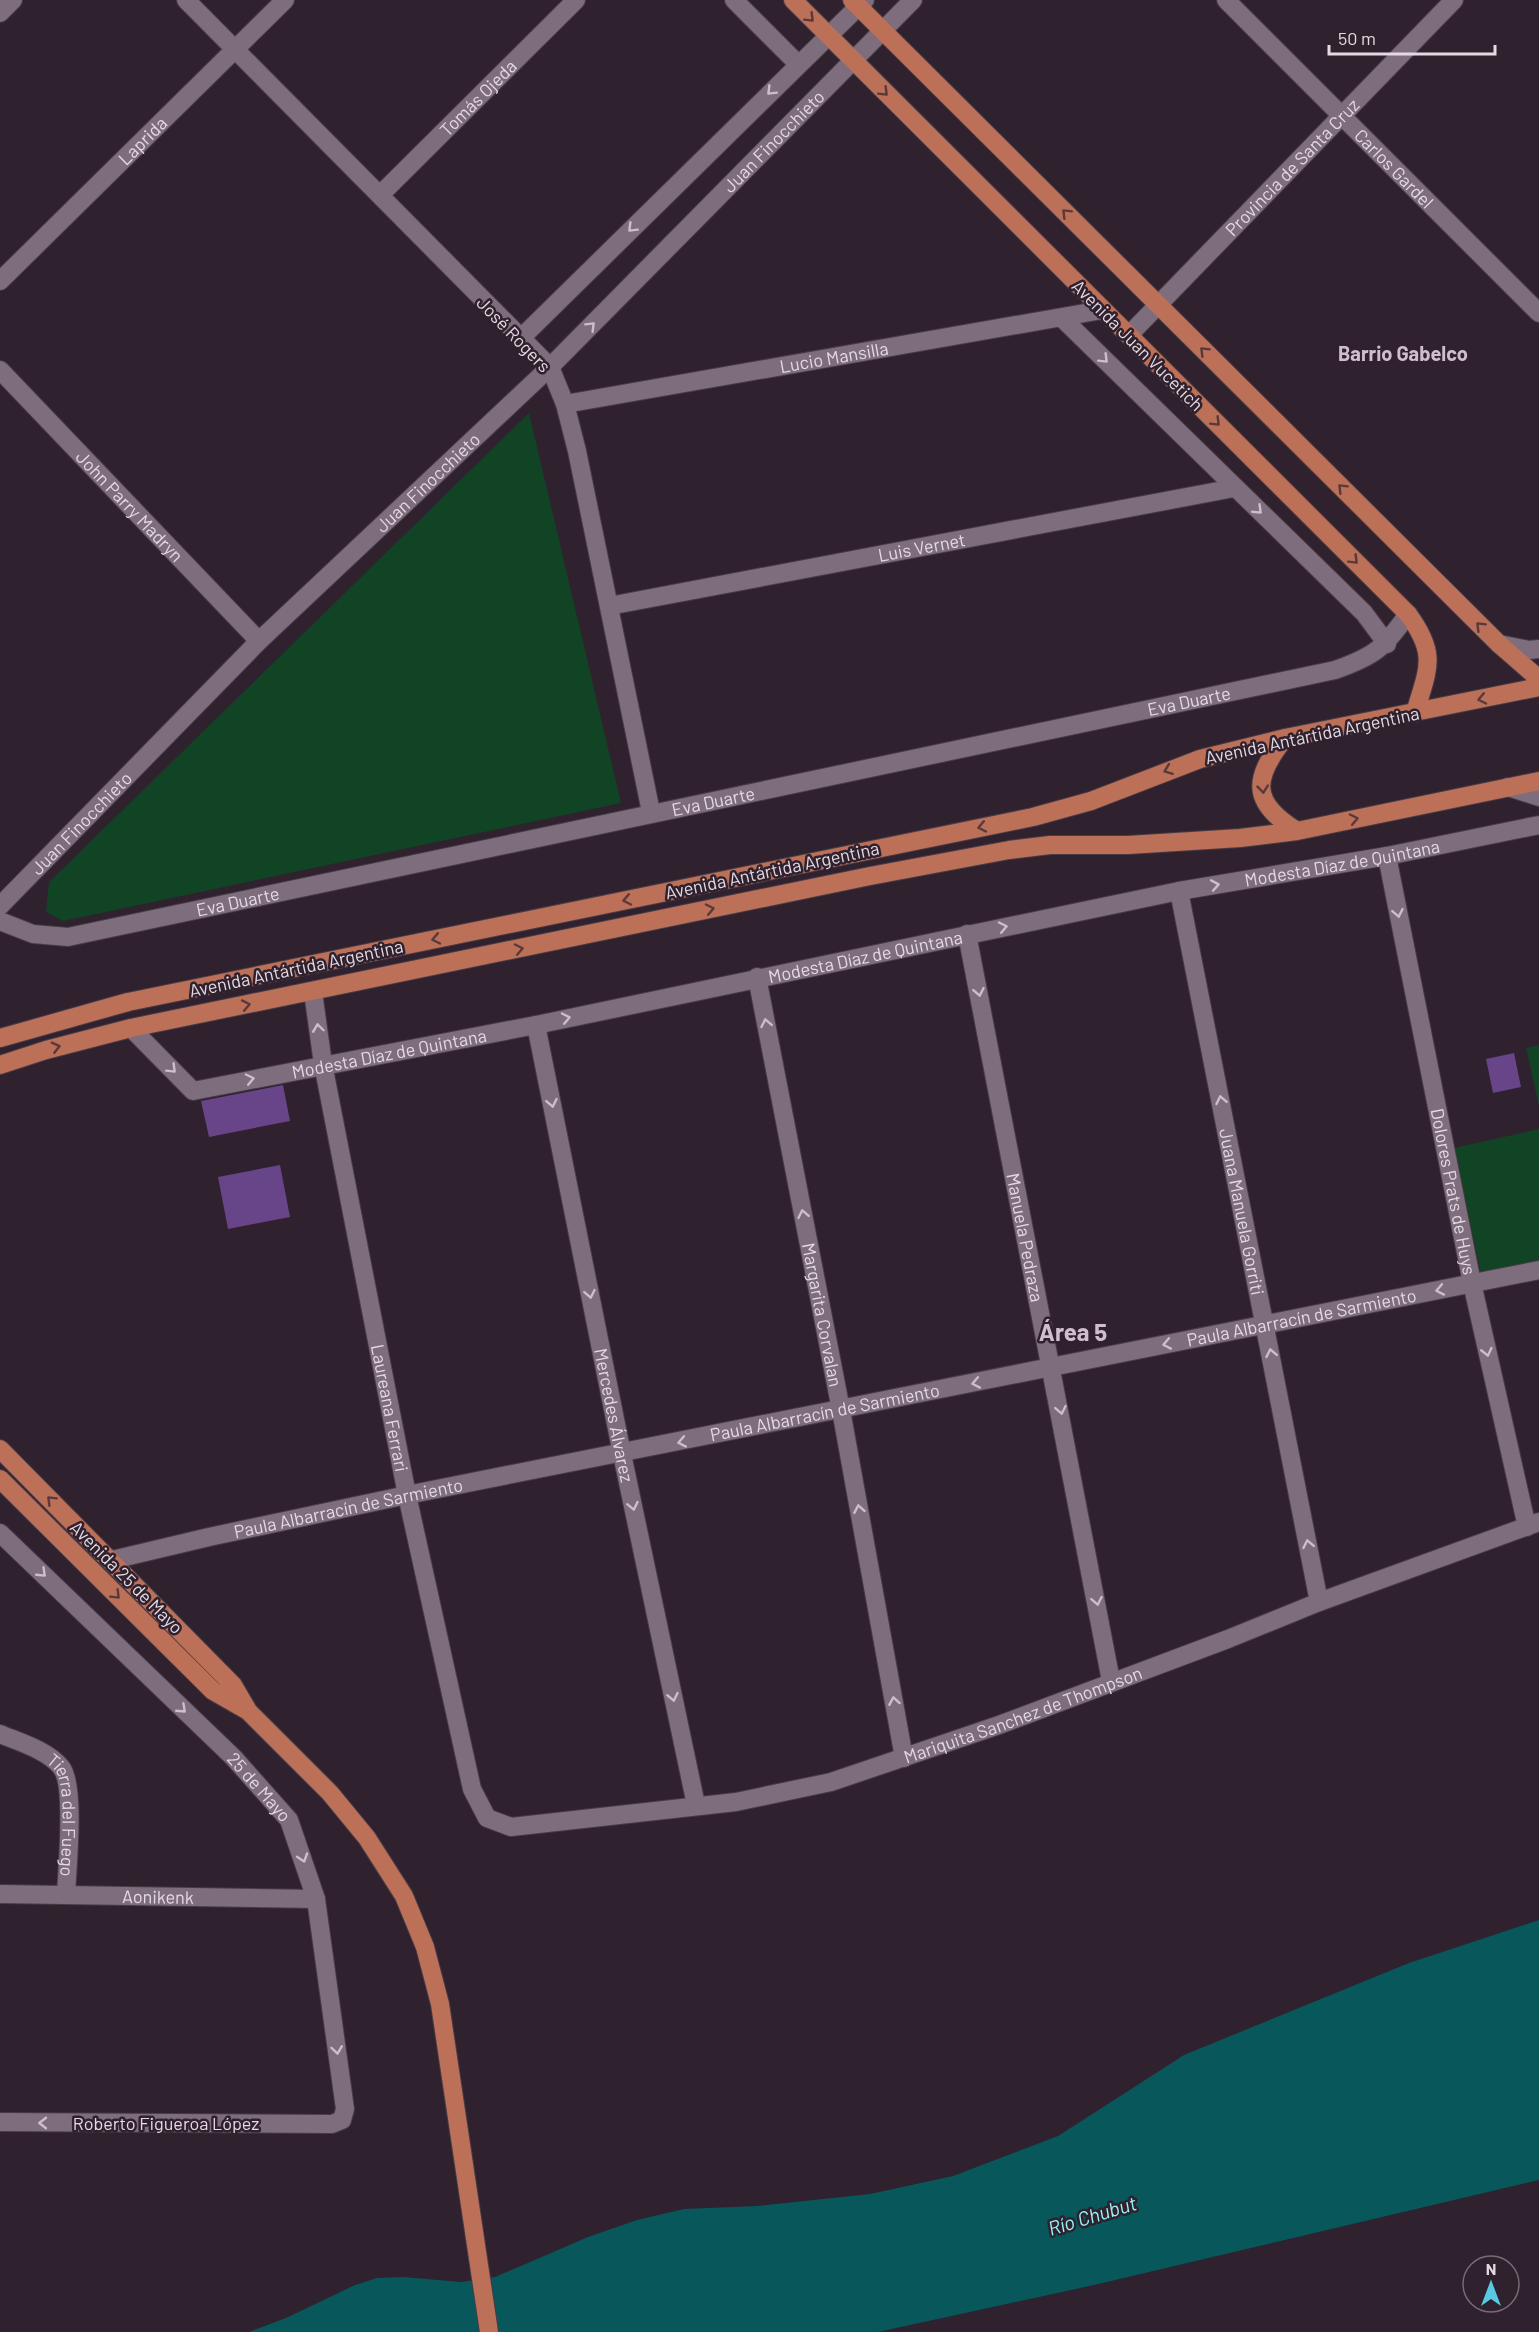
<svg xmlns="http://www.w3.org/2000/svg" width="1539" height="2332" viewBox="0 0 1539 2332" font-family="Barlow,sans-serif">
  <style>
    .green { fill: #114424 }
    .water { fill: #07575b }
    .building { fill: #684489 }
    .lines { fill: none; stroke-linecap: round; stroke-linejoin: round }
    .minor-casing { stroke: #483c47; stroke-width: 20 }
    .major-casing { stroke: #483c47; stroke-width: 20 }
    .minor { stroke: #7e6d7d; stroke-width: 18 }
    .major { stroke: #bc7058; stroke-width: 18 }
    .oneway { stroke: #59393b }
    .oneway2 { stroke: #cabfca }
    .labels { text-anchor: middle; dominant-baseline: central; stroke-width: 5; stroke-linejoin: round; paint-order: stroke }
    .street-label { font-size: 18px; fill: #e4dae3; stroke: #2f212e }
    .neighbourhood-label { font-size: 20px; font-weight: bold; fill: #d0becf; stroke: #2f212e }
    .water-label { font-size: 20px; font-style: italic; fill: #98f2f8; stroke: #2f212e }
    .district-label { font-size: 24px; font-weight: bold; fill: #d0becf; stroke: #2f212e }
  </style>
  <rect width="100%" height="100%" fill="#2f212e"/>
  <path class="green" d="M529,413l92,390 -558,118 -17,-9 3,-30z
    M1539,1045v61l-13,-58z
    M1539,1129v131l-58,13 -27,-125z"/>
  <path class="water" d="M1539,1920v260l-445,105 -216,47h-629l37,-14 69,-33 22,-7 26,-1 58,5 34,-5 93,-40 49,-17 47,-11 73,-3 113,-12 83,-18 105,-40 126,-81 225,-92z"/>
  <path class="building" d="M1514,1053l7,34 -28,6 -7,-34z
    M283,1085l7,36 -81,16 -8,-36z
    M280,1165l10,52 -62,12 -10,-52z"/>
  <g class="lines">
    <g class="minor-casing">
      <g id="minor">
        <path d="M186,0l364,367 15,37 12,47 74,361"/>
        <path d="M734,0l64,64"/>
        <path id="s1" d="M1226,0l313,313"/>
        <path d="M0,13l13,-13"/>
        <path id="s2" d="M380,195l196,-195"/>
        <path id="s3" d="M0,281l285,-281"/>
        <path d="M1062,318l302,295 23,31"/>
        <path id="s4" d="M1129,335l325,-335"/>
        <path d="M520,339l345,-339"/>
        <path id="s5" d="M0,370l259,271"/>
        <path id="s6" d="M565,404l537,-94"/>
        <path id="s7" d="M609,606l625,-118"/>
        <path d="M1499,644l30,6 10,-1"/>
        <path d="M1508,787l31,10"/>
        <path id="s8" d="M1387,856l85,427 55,244"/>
        <path id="s9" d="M1179,891l140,711"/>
        <path id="s10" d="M0,906l259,-265 291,-274 363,-367"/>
        <path id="s11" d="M0,921l33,13 35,3 1267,-267c40,-14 49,-22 73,-56"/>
        <path id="s12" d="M967,934l144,747"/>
        <path id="s13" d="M757,977l84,433 63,348"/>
        <path id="s14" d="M313,992l10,72 84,431 65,294 15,29 24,9 225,-25 95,-20 168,-57 229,-86 91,-37 220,-80"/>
        <path id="s15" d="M536,1025l86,429 74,351"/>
        <path id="s16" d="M131,1028l62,63 343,-66 643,-134 208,-35 152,-31"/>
        <path id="s17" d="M0,1533l234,225 55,62 27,79 29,210 -3,11 -10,4 -332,-2"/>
        <path id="s18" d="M112,1560l97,-23 198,-42 1132,-225"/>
        <path id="s19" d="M0,1734c19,8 47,16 61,33 15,18 6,102 5,128"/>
        <path id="s20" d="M0,1894l316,5"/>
      </g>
    </g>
    <g class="major-casing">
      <path id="major" d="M793,0l615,614c30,41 20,54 7,99
        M852,0l647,644 40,35
        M1285,738c-32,40 -35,64 12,93
        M0,1038l128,-36 905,-185 58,-16 109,-42 85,-21 254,-51
        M0,1065l46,-15 85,-22 739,-152 139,-26 41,-5h78l112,-7 57,-7 242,-50
        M0,1449l233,236 14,24
        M0,1479l213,212 35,20 82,82 37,45 37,58 21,51 15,57 49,328"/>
    </g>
    <use href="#minor" class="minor"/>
    <use href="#major" class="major"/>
  </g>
  <defs><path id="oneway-chevron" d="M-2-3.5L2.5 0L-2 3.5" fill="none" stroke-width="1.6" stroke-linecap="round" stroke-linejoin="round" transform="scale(1.5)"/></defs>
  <g class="oneway">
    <use href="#oneway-chevron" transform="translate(810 18) rotate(45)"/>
    <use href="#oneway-chevron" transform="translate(884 92) rotate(45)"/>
    <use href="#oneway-chevron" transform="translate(1066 213) rotate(-135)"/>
    <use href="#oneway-chevron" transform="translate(1204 351) rotate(-135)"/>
    <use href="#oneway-chevron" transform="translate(1216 422) rotate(45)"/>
    <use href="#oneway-chevron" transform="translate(1342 488) rotate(-135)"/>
    <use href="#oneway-chevron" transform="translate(1354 560) rotate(45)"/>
    <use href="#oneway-chevron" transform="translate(1480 626) rotate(-135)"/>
    <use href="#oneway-chevron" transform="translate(1482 699) rotate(168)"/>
    <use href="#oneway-chevron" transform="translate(1168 770) rotate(159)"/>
    <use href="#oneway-chevron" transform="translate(1263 789) rotate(84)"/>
    <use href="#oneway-chevron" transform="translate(1354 819) rotate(-12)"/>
    <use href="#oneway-chevron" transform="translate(982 827) rotate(168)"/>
    <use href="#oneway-chevron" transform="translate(627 900) rotate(168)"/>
    <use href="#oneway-chevron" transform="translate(710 909) rotate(-12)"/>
    <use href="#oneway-chevron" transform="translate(436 939) rotate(168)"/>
    <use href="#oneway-chevron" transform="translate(519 949) rotate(-12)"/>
    <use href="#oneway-chevron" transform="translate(246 1005) rotate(-11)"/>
    <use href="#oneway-chevron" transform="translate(56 1047) rotate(-14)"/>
    <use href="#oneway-chevron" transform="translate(51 1500) rotate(-135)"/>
    <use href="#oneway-chevron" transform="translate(116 1595) rotate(45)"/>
  </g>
  <g class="oneway2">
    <use href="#oneway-chevron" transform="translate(771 91) rotate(135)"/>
    <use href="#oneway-chevron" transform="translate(632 228) rotate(135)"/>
    <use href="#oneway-chevron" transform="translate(591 326) rotate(-45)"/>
    <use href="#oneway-chevron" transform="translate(1104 359) rotate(45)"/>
    <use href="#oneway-chevron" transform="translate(1258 510) rotate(44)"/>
    <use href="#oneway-chevron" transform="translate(1215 885) rotate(-10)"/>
    <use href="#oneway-chevron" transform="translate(1398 913) rotate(79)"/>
    <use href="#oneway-chevron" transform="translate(1003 927) rotate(-12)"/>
    <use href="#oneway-chevron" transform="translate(979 992) rotate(79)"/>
    <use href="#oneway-chevron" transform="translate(566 1018) rotate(-12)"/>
    <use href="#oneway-chevron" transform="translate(766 1023) rotate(-101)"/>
    <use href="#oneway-chevron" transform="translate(318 1028) rotate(-98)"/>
    <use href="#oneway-chevron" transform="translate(172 1069) rotate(45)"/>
    <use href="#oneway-chevron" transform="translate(250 1079) rotate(-12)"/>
    <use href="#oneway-chevron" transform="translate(1221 1100) rotate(-101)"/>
    <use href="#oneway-chevron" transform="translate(552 1103) rotate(79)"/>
    <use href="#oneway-chevron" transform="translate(803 1214) rotate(-101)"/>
    <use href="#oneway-chevron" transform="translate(1440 1290) rotate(169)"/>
    <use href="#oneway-chevron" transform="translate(590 1294) rotate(79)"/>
    <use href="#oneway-chevron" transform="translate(1167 1344) rotate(169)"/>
    <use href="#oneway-chevron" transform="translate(1487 1352) rotate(77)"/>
    <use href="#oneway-chevron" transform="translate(1271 1353) rotate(-101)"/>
    <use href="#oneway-chevron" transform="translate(976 1383) rotate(169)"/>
    <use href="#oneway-chevron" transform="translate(1061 1410) rotate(79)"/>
    <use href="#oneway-chevron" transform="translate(682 1442) rotate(169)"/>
    <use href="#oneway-chevron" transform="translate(633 1506) rotate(78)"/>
    <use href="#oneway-chevron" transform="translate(859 1509) rotate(-100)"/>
    <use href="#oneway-chevron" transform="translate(1308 1544) rotate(-101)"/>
    <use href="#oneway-chevron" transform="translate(42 1573) rotate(44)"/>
    <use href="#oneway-chevron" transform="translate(1097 1601) rotate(79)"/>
    <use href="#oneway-chevron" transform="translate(673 1697) rotate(78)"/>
    <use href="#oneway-chevron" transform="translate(894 1701) rotate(-100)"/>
    <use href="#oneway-chevron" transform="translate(182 1709) rotate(43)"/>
    <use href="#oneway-chevron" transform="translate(303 1858) rotate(72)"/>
    <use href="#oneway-chevron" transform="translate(337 2050) rotate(82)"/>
    <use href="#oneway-chevron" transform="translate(43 2123) rotate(-180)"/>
  </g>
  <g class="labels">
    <g class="street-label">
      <text stroke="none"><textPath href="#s2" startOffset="138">Tomás Ojeda</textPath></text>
      <text stroke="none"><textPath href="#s3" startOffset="200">Laprida</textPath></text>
      <text stroke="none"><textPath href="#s10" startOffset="1088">Juan Finocchieto</textPath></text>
      <text stroke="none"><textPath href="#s4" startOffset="234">Provincia de Santa Cruz</textPath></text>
      <text stroke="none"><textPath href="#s1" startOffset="238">Carlos Gardel</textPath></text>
      <text transform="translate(514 334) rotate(46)">José Rogers</text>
      <text transform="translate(1138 345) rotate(45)">Avenida Juan Vucetich</text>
      <text stroke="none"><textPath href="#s6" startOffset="273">Lucio Mansilla</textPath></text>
      <text stroke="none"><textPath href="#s10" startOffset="602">Juan Finocchieto</textPath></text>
      <text stroke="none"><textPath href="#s5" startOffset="188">John Parry Madryn</textPath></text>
      <text stroke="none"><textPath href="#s7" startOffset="318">Luis Vernet</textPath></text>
      <text stroke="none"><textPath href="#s11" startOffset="1216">Eva Duarte</textPath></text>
      <text transform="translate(1312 735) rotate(-12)">Avenida Antártida Argentina</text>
      <text stroke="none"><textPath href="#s11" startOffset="730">Eva Duarte</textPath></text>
      <text stroke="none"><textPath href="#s10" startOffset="116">Juan Finocchieto</textPath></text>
      <text stroke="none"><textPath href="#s16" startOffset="1260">Modesta Díaz de Quintana</textPath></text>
      <text transform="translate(772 870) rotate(-12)">Avenida Antártida Argentina</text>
      <text stroke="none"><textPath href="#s11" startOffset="244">Eva Duarte</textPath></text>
      <text stroke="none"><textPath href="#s16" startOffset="774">Modesta Díaz de Quintana</textPath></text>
      <text transform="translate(296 968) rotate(-12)">Avenida Antártida Argentina</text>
      <text stroke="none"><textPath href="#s16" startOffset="288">Modesta Díaz de Quintana</textPath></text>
      <text stroke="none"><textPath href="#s8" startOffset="342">Dolores Prats de Huys</textPath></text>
      <text stroke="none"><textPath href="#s9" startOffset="327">Juana Manuela Gorriti</textPath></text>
      <text stroke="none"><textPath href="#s12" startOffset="309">Manuela Pedraza</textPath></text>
      <text stroke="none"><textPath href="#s13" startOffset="344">Margarita Corvalan</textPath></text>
      <text stroke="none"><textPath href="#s18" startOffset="1214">Paula Albarracín de Sarmiento</textPath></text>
      <text stroke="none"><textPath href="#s14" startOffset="423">Laureana Ferrari</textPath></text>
      <text stroke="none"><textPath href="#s18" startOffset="728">Paula Albarracín de Sarmiento</textPath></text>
      <text stroke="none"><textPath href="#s15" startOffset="398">Mercedes Álvarez</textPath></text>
      <text stroke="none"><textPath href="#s18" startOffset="242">Paula Albarracín de Sarmiento</textPath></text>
      <text transform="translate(127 1577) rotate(45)">Avenida 25 de Mayo</text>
      <text stroke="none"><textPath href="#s14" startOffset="1398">Mariquita Sanchez de Thompson</textPath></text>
      <text stroke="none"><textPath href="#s17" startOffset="363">25 de Mayo</textPath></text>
      <text stroke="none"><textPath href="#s19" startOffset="118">Tierra del Fuego</textPath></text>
      <text stroke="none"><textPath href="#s20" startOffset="158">Aonikenk</textPath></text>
      <text x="166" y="2123">Roberto Figueroa López</text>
    </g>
    <g class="neighbourhood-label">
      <text x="1403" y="353">Barrio Gabelco</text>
    </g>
    <g class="water-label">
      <text transform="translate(1092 2215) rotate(-17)">Río Chubut</text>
    </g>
    <g class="district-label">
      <text x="1073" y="1331">Área 5</text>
    </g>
  </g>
  <g transform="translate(1491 2284)"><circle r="28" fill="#2f212e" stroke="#776b76" stroke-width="1.5"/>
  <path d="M0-4.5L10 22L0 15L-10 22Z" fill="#57c9e2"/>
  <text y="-9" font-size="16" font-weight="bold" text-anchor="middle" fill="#e4dae3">N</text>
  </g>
  <path d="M1329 45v9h166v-9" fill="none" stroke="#e4dae3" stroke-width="3"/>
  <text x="1338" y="45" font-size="18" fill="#e4dae3" stroke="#2f212e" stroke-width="4.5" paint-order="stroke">50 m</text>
</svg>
